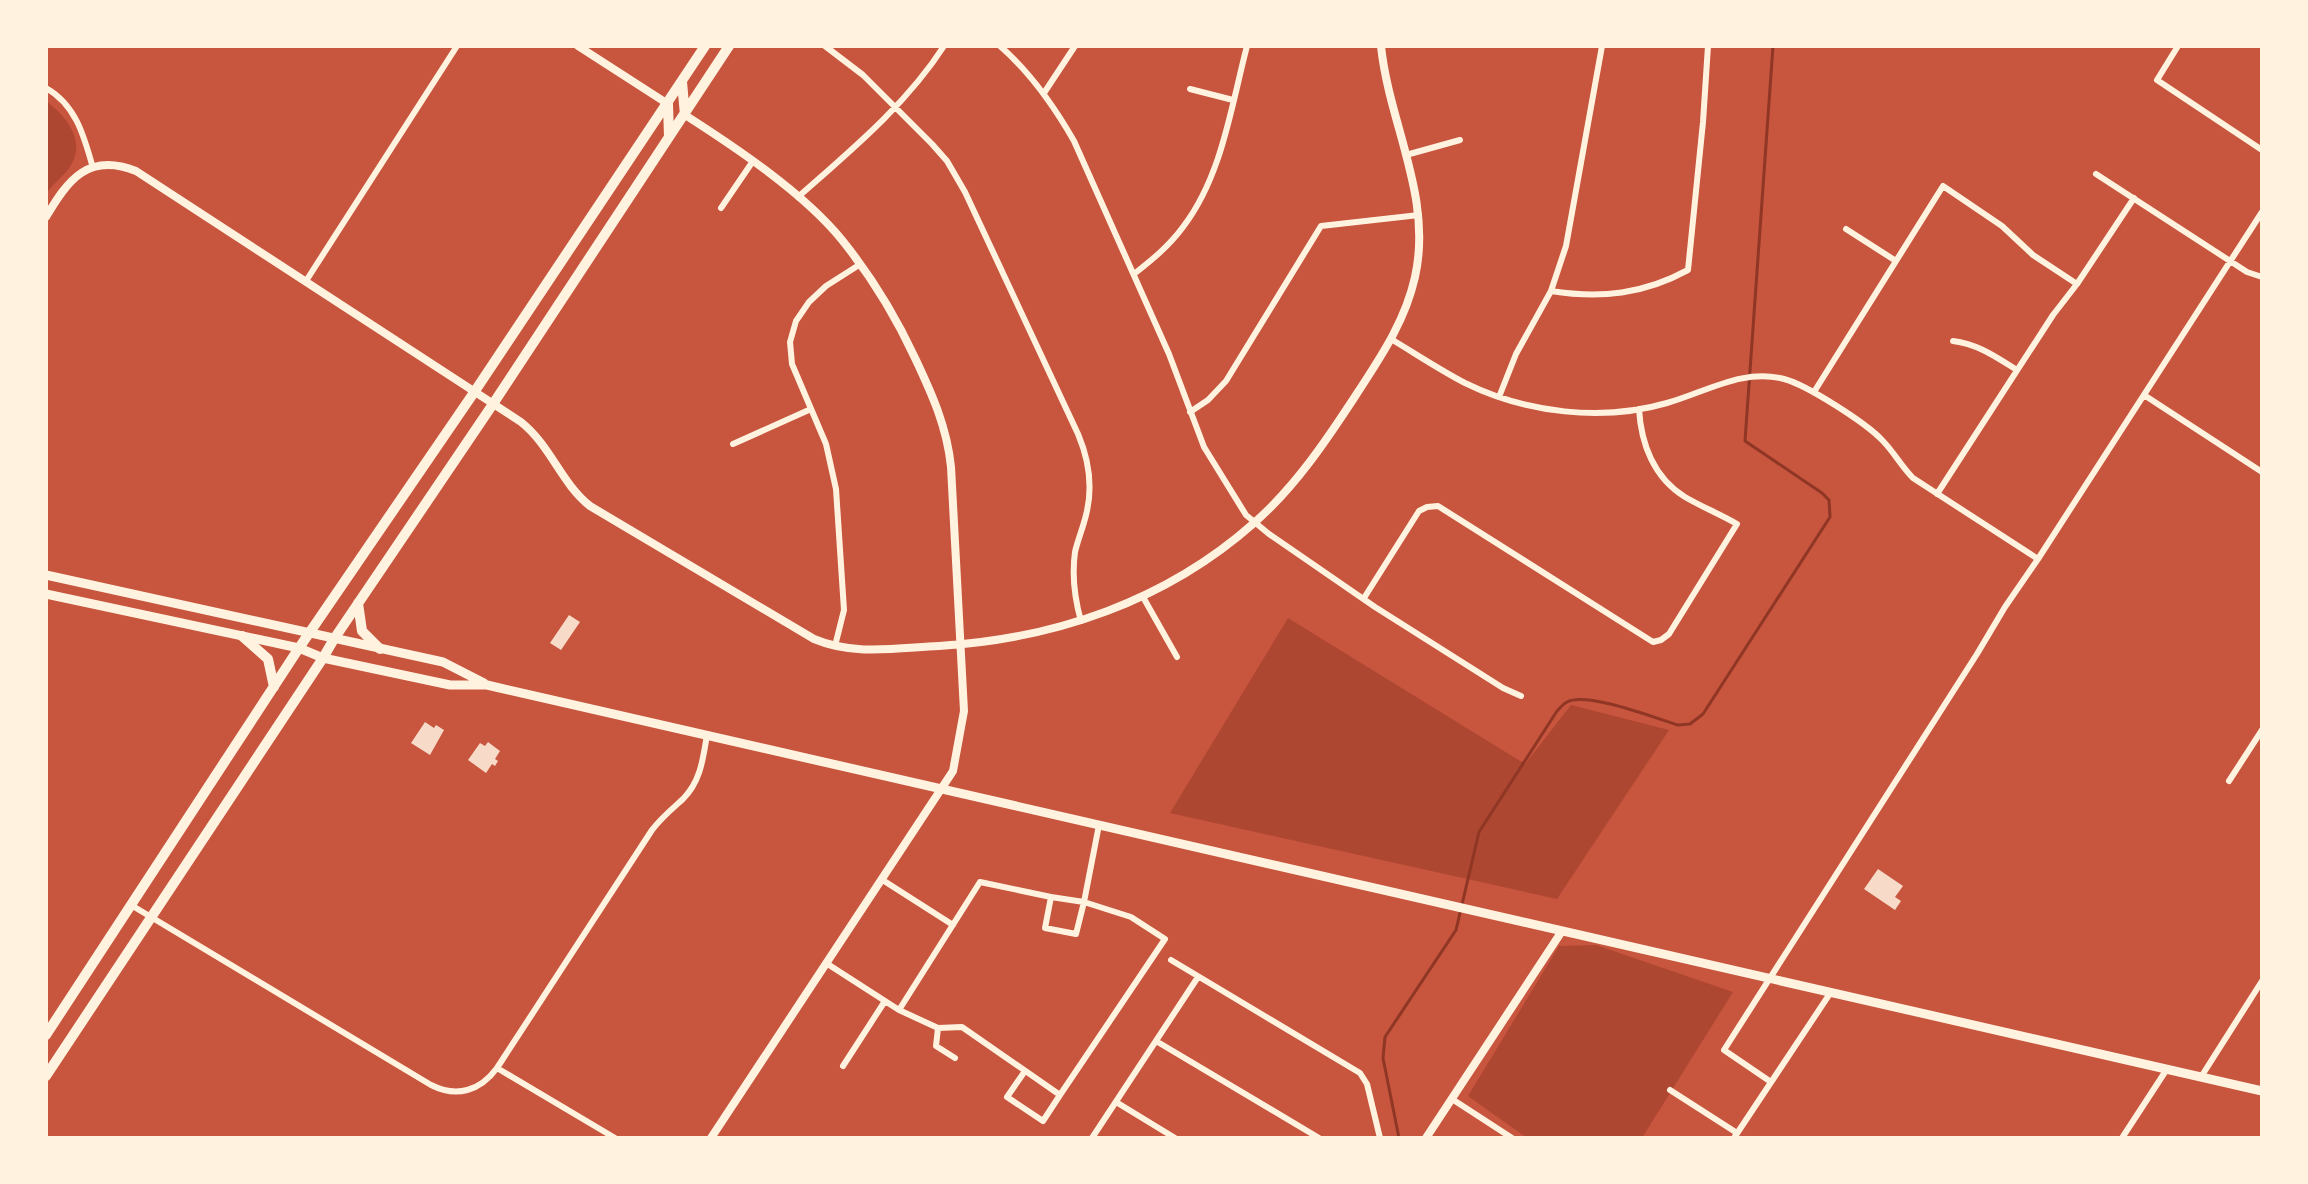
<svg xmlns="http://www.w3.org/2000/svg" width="2308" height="1184" viewBox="0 0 2308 1184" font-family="Barlow,sans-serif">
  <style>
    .green { fill: #ae4732 }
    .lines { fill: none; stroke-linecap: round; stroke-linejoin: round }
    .stream { stroke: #8f3625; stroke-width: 3 }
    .building { fill: #f7dbc8 }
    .minor { stroke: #fff3e0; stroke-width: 6 }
    .tertiary { stroke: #fff3e0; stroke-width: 8 }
    .secondary { stroke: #fff3e0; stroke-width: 9 }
    .primary { stroke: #fff3e0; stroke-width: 10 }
  </style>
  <rect width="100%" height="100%" fill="#c8553d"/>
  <path class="green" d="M46,101c20,15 40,39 25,64 -6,11 -18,18 -25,29z
    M1288,618l237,146 46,-59 98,25 -112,169 -387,-86z
    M1596,945l137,47 -91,146h-115l-59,-42 91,-150z"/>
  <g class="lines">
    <path class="stream" d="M1399,1138l-16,-80 2,-21 71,-107 23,-98 78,-121c3,-3 6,-7 10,-9 19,-11 88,16 111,23l12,-1 13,-10 127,-197 -1,-17 -7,-7 -77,-52 28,-395"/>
  </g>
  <path class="building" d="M569,615l11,7 -19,28 -11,-7z
    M425,722l9,6 2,-3 8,5 -14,25 -19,-12z
    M488,742l12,9 -5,8 3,2 -3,5 -3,-2 -6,9 -18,-13 12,-17 5,3z
    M1878,869l25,17 -8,11 6,4 -6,9 -31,-21z"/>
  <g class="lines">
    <path class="minor" d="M825,46l38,29 69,69 15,17 18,31 113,242c11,26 15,54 8,81 -3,13 -8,24 -11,37 -3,22 0,48 6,69
      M1000,46c31,27 54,60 74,95l95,213 35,93 42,68 23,19 106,73 128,81 18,8
      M2178,46l-21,34 105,70
      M46,88c30,17 38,48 47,80
      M1190,89l43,11
      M1044,93l31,-47
      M1406,155l54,-15
      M2096,174l151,98 15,5
      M798,197c52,-46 108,-92 146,-151
      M721,208l32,-47
      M1846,229l50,32
      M1134,274c18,-14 35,-28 49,-47 39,-51 48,-120 64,-181
      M306,281l151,-235
      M1551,291c50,8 93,3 137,-21l15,-148 5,-76
      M1391,339c25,15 49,31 74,44 61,30 137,39 202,20 39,-11 76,-35 117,-24 23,6 82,44 98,61 12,12 19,26 31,38l125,81
      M1953,341c25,3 43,16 64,29
      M1814,392l129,-206 59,40 31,29 44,29
      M2144,395l118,77
      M1499,397l17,-43 35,-63 15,-45 36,-200
      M1190,412l18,-12 18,-19 95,-155 98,-11
      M733,444l78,-35
      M1937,494l116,-179 24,-31 57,-86
      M1143,597l34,60
      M1364,598l55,-87 8,-4 11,-1 215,136 8,-2 8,-6 68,-110c-17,-10 -35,-17 -52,-27 -31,-19 -44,-53 -46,-88
      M835,646l9,-36 -8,-121 -10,-45 -34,-80 -2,-22 6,-21 13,-19 17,-16 33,-21
      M2229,781l33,-51
      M881,879l72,46
      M1051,897l33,5 -8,32 -31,-6z
      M131,905l300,180c26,13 49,6 66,-17l155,-238c9,-12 20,-21 31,-31 18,-18 20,-41 24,-64
      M1171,960l189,113 7,11 13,54
      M826,963l73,47 81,-128 71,15
      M899,1010l39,18
      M1156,1041l163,97
      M955,1058l-19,-12 2,-18 24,-1 98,68 105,-156 -34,-22 -47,-15 15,-77
      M843,1066l42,-65
      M497,1068l118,70
      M1025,1071l-18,26 36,24 17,-26
      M2201,1077l61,-96
      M1771,1082l-47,-32 253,-396 28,-47 33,-48 224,-347
      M1670,1090l67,43
      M1452,1099l60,39
      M1116,1102l59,36
      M1092,1138l106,-161
      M1734,1138l97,-146
      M2122,1138l45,-69"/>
    <path class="tertiary" d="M578,46l90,58
      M685,115c50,32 119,78 157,125 29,36 53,75 73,118 17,36 32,69 36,109l13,244 -11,60 -242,367
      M46,217c22,-37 42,-65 90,-46l385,251c30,24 40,61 69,84l224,133c40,17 83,9 125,7 116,-7 227,-45 315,-123 41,-36 72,-82 102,-128 24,-37 49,-73 59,-118 18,-80 -26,-153 -34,-231
      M1426,1138l136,-207"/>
    <path class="secondary" d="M46,575l397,87 41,21
      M46,594l253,54 24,10 127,27h37l1775,406"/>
    <path class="primary" d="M682,82l3,33
      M668,104l1,33
      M358,603l4,28 18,18
      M242,636l26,23 6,28
      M46,1035l253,-387 176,-257 230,-345
      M46,1076l277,-418 11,-19 159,-235 236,-358"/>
  </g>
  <rect width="2308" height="1184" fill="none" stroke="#fff3e0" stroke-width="96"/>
</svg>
